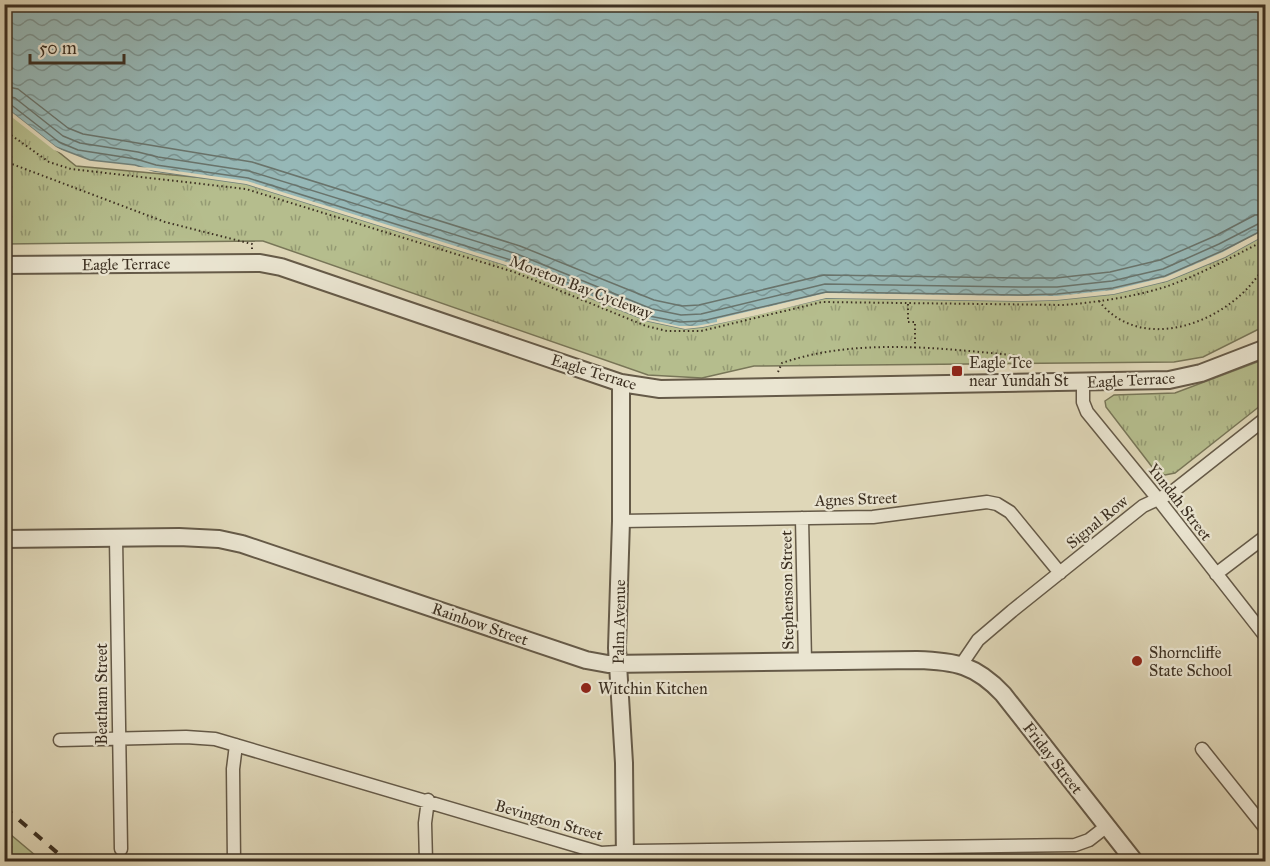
<svg xmlns="http://www.w3.org/2000/svg" width="1270" height="866" viewBox="0 0 1270 866" font-family="'IM FELL Great Primer',serif">
  <style>
    .park { fill: url(#park-tufts); stroke: #787658; stroke-width: 1.5 }
    .water { fill: url(#water-waves); stroke: #72827b; stroke-width: 1.5 }
    .pier { fill: #dfd7b8 }
    .lines { fill: none; stroke-linecap: round; stroke-linejoin: round }
    .shore { stroke: #69746c; stroke-width: 1.5 }
    .minor-casing { stroke: #655a48; stroke-width: 15 }
    .tertiary-casing { stroke: #655a48; stroke-width: 20 }
    .path { stroke: #3c3022; stroke-width: 2; stroke-dasharray: 1.5 3; stroke-linecap: butt }
    .minor { stroke: #eae5d1; stroke-width: 12 }
    .tertiary { stroke: #eae5d1; stroke-width: 16 }
    .rail { stroke: #3c3022; stroke-width: 4; stroke-dasharray: 10 10; stroke-linecap: butt }
    .poi-dot { fill: #8f2418; stroke: #eae5d1; stroke-width: 2 }
    .labels { text-anchor: middle; dominant-baseline: central; stroke-width: 4.5; stroke-linejoin: round; paint-order: stroke }
    .street-label { font-size: 16px; fill: #3c3022; stroke: #eae5d1 }
    .poi-label { font-size: 16px; fill: #3c3022; stroke: #eae5d1; text-anchor: start }
  </style>
  <defs>
    <pattern id="park-tufts" width="24" height="20" patternUnits="userSpaceOnUse" patternTransform="scale(1.5)"><rect width="24" height="20" fill="#b5bd8d"/><path d="M3 7l-1-3M5 7V3M7 7l1-3M15 17l-1-3M17 17v-4M19 17l1-3" fill="none" stroke="#949a73"/></pattern>
    <pattern id="water-waves" width="16" height="10" patternUnits="userSpaceOnUse" patternTransform="scale(1.5)"><rect width="16" height="10" fill="#96b8b7"/><path d="M0 5q4-4 8 0t8 0" fill="none" stroke="#7c9694"/></pattern>
  </defs>
  <rect width="100%" height="100%" fill="#dfd7b8"/>
  <filter id="stains"><feTurbulence type="fractalNoise" baseFrequency=".00333" numOctaves="4"/><feColorMatrix values="0 0 0 0 .2 0 0 0 0 .09 0 0 0 0 .02 0 0 0 .5 -.17"/></filter>
  <radialGradient id="worn" r=".72"><stop offset=".6" stop-color="#630" stop-opacity="0"/><stop offset="1" stop-color="#630" stop-opacity=".3"/></radialGradient>
  <path class="park" d="M4,108l72,58 173,16 580,113 334,-13 62,-25 40,-24v93l-62,31 -29,5 -420,4 -52,12 -54,-3 -385,-134 -258,3z
    M1265,359v43l-90,71 -10,2 -9,-3 -50,-65 -1,-6 9,-6 61,-2z
    M4,829l38,32h-37z"/>
  <path class="water" d="M4,5h1261v230l-40,22 -58,24 -53,13 -57,6 -35,1 -196,-3 -123,29 -18,2 -37,-8 -136,-54 -266,-83 -92,-13 -19,-6 -45,-5 -34,-13 -51,-40z"/>
  <path class="pier" d="M5,107l51,40 21,12 -23,-9 -50,-39z
    M121,166l34,2 92,13 266,83 135,55 31,7h17l21,-4v-3l109,-26 196,3h35l56,-6 53,-13 57,-25 42,-23v6l-40,22 -58,24 -53,13 -57,6 -35,1 -196,-3 -68,17 -55,12 -18,2 -37,-8 -136,-54 -266,-83z"/>
  <g class="lines">
    <path class="shore" d="M4,86l14,3 50,39 15,6 169,28 268,84 134,54 28,6 17,-1 125,-30 198,3h34l54,-6 50,-12 55,-24 40,-21 11,-1
      M4,95l11,3 48,38 17,7 58,9 20,5 91,14 268,83 135,55 29,6 20,-1 124,-30 197,3h35l55,-6 51,-12 56,-25 39,-20 8,-1
      M4,102l6,2 49,38 19,8 58,9 20,6 92,13 266,83 135,55 31,6 22,-1 124,-29 196,3 35,-1 56,-6 52,-12 57,-25 39,-20 5,-1"/>
    <g class="minor-casing">
      <path id="minor" d="M1083,383v19l4,10 71,87 108,138
        M802,518l3,144
        M621,521l252,-4 114,-15 10,2 13,8 50,61
        M116,538l5,311
        M1216,574l50,-38
        M961,665l17,-25 34,-29 131,-105 28,-13 95,-75
        M60,740l126,-3 29,2 386,114 34,-2 440,-6 14,-5 18,-14
        M1202,749l64,80
        M234,862l-1,-93 3,-24
        M426,862l-1,-39 3,-23"/>
    </g>
    <g class="tertiary-casing">
      <path id="tertiary" d="M4,265l256,-2 21,4 340,116 39,6 509,-9 32,-7 65,-25
        M621,383v138l-4,127 7,115 1,99
        M4,539l175,-2 40,2 23,5 344,116 22,4 309,-4c38,1 59,5 86,34l132,168"/>
    </g>
    <path class="path" d="M4,130l45,32 22,7 175,20 268,83 132,54 21,5h34l121,-29 242,3c34,-3 69,-8 101,-18 35,-12 68,-31 101,-47
      M4,161l161,61 87,22v6
      M1099,301c45,58 140,17 167,-39
      M908,304v18h7v26
      M778,372l4,-9c73,-25 155,-15 230,-8l17,6v8"/>
    <use href="#minor" class="minor"/>
    <use href="#tertiary" class="tertiary"/>
    <path class="rail" d="M4,807l64,55"/>
  </g>
  <g class="poi-dot">
    <rect x="951" y="365" width="12" height="12" rx="3"/>
    <circle cx="1137" cy="661" r="6"/>
    <circle cx="586" cy="688" r="6"/>
  </g>
  <g class="labels">
    <g class="street-label">
      <text transform="translate(126 264) rotate(-1)">Eagle Terrace</text>
      <text transform="translate(581 287) rotate(21)">Moreton Bay Cycleway</text>
      <text transform="translate(594 372) rotate(17)">Eagle Terrace</text>
      <text transform="translate(1131 380) rotate(-3)">Eagle Terrace</text>
      <text transform="translate(856 499) rotate(-2)">Agnes Street</text>
      <text transform="translate(1180 502) rotate(52)">Yundah Street</text>
      <text transform="translate(1097 522) rotate(-39)">Signal Row</text>
      <text transform="translate(787 590) rotate(-91)">Stephenson Street</text>
      <text transform="translate(619 622) rotate(-89)">Palm Avenue</text>
      <text transform="translate(480 624) rotate(19)">Rainbow Street</text>
      <text transform="translate(101 694) rotate(-90)">Beatham Street</text>
      <text transform="translate(1053 758) rotate(52)">Friday Street</text>
      <text transform="translate(549 820) rotate(16)">Bevington Street</text>
    </g>
    <g class="poi-label">
      <text x="969" y="362">Eagle Tce<tspan x="969" dy="18">near Yundah St</tspan></text>
      <text x="1149" y="652">Shorncliffe<tspan x="1149" dy="18">State School</tspan></text>
      <text x="598" y="688">Witchin Kitchen</text>
    </g>
  </g>
  <rect width="1270" height="866" fill="none" stroke="#dfd7b8" stroke-width="24"/>
  <rect x="6" y="6" width="1258" height="854" fill="none" stroke="#3c3022" stroke-width="3"/>
  <rect x="12" y="12" width="1246" height="842" fill="none" stroke="#3c3022" stroke-width="1.5"/>
  <path d="M30 54v9h94v-9" fill="none" stroke="#3c3022" stroke-width="3"/>
  <text x="39" y="54" font-size="18" fill="#3c3022" stroke="#eae5d1" stroke-width="4.5" paint-order="stroke">50 m</text>
  <rect width="100%" height="100%" filter="url(#stains)"/>
  <rect width="100%" height="100%" fill="url(#worn)"/>
</svg>
